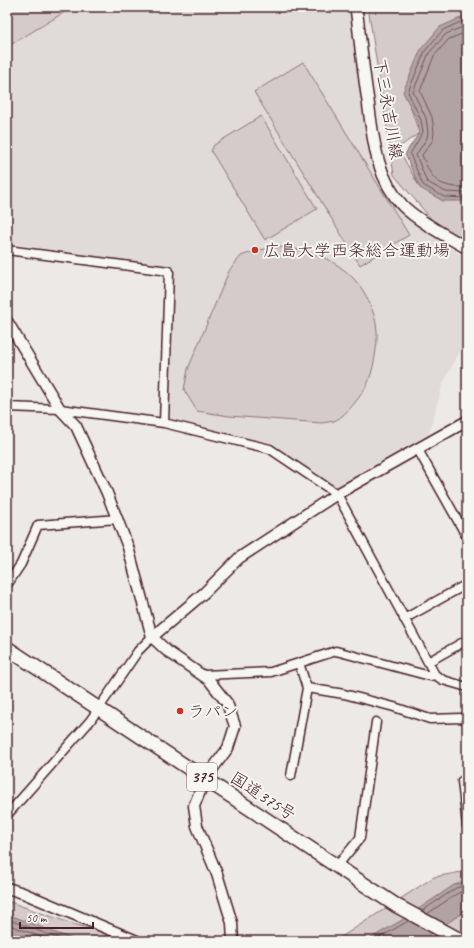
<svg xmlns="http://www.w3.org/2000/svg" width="474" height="948" viewBox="0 0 474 948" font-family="Caveat,'Klee One',sans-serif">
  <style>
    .built { fill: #e0dad8 }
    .green { fill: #d4cbca; stroke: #8f757a }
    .water { fill: #b1a2a3; stroke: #886e73 }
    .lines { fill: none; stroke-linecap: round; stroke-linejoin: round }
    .shore { stroke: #73535b; stroke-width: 1 }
    .minor-casing { stroke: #4a1f2b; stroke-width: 11 }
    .tertiary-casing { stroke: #4a1f2b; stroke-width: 13 }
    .secondary-casing { stroke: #4a1f2b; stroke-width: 14 }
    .trunk-casing { stroke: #4a1f2b; stroke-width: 16 }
    .minor { stroke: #f6f6f2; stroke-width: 8 }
    .tertiary { stroke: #f6f6f2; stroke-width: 10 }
    .secondary { stroke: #f6f6f2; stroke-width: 11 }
    .trunk { stroke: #f6f6f2; stroke-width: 13 }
    .poi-dot { fill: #c8321e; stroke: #f6f6f2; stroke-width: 1.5 }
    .labels { text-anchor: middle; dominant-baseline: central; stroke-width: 4; stroke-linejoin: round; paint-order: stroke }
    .shield { fill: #f6f6f2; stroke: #7e6067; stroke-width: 1 }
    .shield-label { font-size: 16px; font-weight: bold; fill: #4a1f2b }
    .street-label { font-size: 17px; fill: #4a1f2b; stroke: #f6f6f2 }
    .poi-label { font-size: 17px; fill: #4a1f2b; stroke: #f6f6f2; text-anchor: start }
  </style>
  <rect width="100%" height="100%" fill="#ece9e6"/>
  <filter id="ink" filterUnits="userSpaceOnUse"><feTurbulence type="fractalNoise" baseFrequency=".025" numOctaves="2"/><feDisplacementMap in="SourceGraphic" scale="8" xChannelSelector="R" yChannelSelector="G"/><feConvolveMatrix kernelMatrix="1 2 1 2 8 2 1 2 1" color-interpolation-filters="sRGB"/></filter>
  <g filter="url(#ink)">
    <path class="built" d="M7,7h345l17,142 5,14 32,53 35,26 26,16v80l-24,45 -14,51 -94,53 -62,-42 -104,-26 1,-151 -163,-25z"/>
    <path class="green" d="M7,7h66l-66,40z
      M368,7h89l8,9 -57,84 11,33 -21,15 22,40 47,1v52l-29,-14 -44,-52z
      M303,62l106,173 -49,30 -106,-173z
      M261,116l56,93 -52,31 -54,-89 3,-6z
      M280,247c29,3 54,11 74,32 12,12 22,35 23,52 1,14 -4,42 -10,54 -6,11 -22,32 -33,36 -4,1 -8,1 -12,2l-93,-7 -32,-5 -13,-21 4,-21 41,-98 12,-15 17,-6z
      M467,871v70h-132l99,-64z
      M7,901l66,23 60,17h-126z"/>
    <path class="water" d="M467,7v194h-24l-23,-13 -15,-34 14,-21 -1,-11 -15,-30 18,-43 19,-22 25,-11z
      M467,881v29l-47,31h-54l36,-21 52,-35z
      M7,914l70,27h-70z"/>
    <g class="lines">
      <path class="shore" d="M467,19l-24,11 -18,21 -17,41 13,28 2,12 -13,22 13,31 21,12 23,1
        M467,25l-21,9 -17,19 -16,39 13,26 2,14 -1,6 -11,17 11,27 19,10 21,1
        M467,32l-18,7 -15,17 -14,35 12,26 2,15 -1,8 -11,15c10,26 17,33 45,32
        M422,911l34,-23 11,-3
        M427,914l31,-21 9,-3
        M7,919l59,22
        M7,924l45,17
        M374,941l34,-20"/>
      <g class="minor-casing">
        <path id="minor" d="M7,250l162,21 -5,152
          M7,407l53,2 104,14 106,26 67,45 98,181 8,5 24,7
          M417,448l50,89
          M7,585l14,-21 17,-39 80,-6
          M404,619l63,-35
          M428,662l39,-22
          M299,663l8,25 37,6 50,13 36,12 31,-1 6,2
          M203,675l68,-3 65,-21 94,25 5,-1
          M291,776l16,-88
          M467,781h-5l5,45
          M7,815l83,-94 48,-70 14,-14
          M337,866l23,-28 16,-116"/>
      </g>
      <g class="tertiary-casing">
        <path id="tertiary" d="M7,321l53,88 16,17 31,67 21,54 24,90 15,14 42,29 18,23 8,23 -7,22 -23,31 -11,27 3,20 20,48 15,49 1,18
          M152,637l52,-44 35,-35 98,-64 130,-73
          M7,888l16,5 114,48"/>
      </g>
      <g class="secondary-casing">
        <path id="secondary" d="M356,7c4,31 7,63 12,94 5,37 8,77 35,105 15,15 45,31 64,42"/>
      </g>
      <g class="trunk-casing">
        <path id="trunk" d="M7,648l390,258 65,35"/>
      </g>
      <use href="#minor" class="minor"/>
      <use href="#tertiary" class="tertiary"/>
      <use href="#secondary" class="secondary"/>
      <use href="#trunk" class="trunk"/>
    </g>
  </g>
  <g class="poi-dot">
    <circle cx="255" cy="250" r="4"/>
    <circle cx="180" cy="711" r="4"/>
  </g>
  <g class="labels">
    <rect class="shield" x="187" y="763" width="30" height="28" rx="3"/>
    <g class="shield-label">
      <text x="202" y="777">375</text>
    </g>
    <g class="street-label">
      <text transform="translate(388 109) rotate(80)">下三永吉川線</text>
      <text transform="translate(263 796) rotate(33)">国道375号</text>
    </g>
    <g class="poi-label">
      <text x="263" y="250">広島大学西条総合運動場</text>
      <text x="188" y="711">ラパン</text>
    </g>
  </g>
  <rect width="474" height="948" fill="none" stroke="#f6f6f2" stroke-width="24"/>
  <rect x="12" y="12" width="450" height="924" fill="none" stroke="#4a1f2b" stroke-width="1.5" filter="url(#ink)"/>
  <path d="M20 922v6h73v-6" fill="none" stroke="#4a1f2b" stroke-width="2"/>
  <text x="26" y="922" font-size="12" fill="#4a1f2b" stroke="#f6f6f2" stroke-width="3" paint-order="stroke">50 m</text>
</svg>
